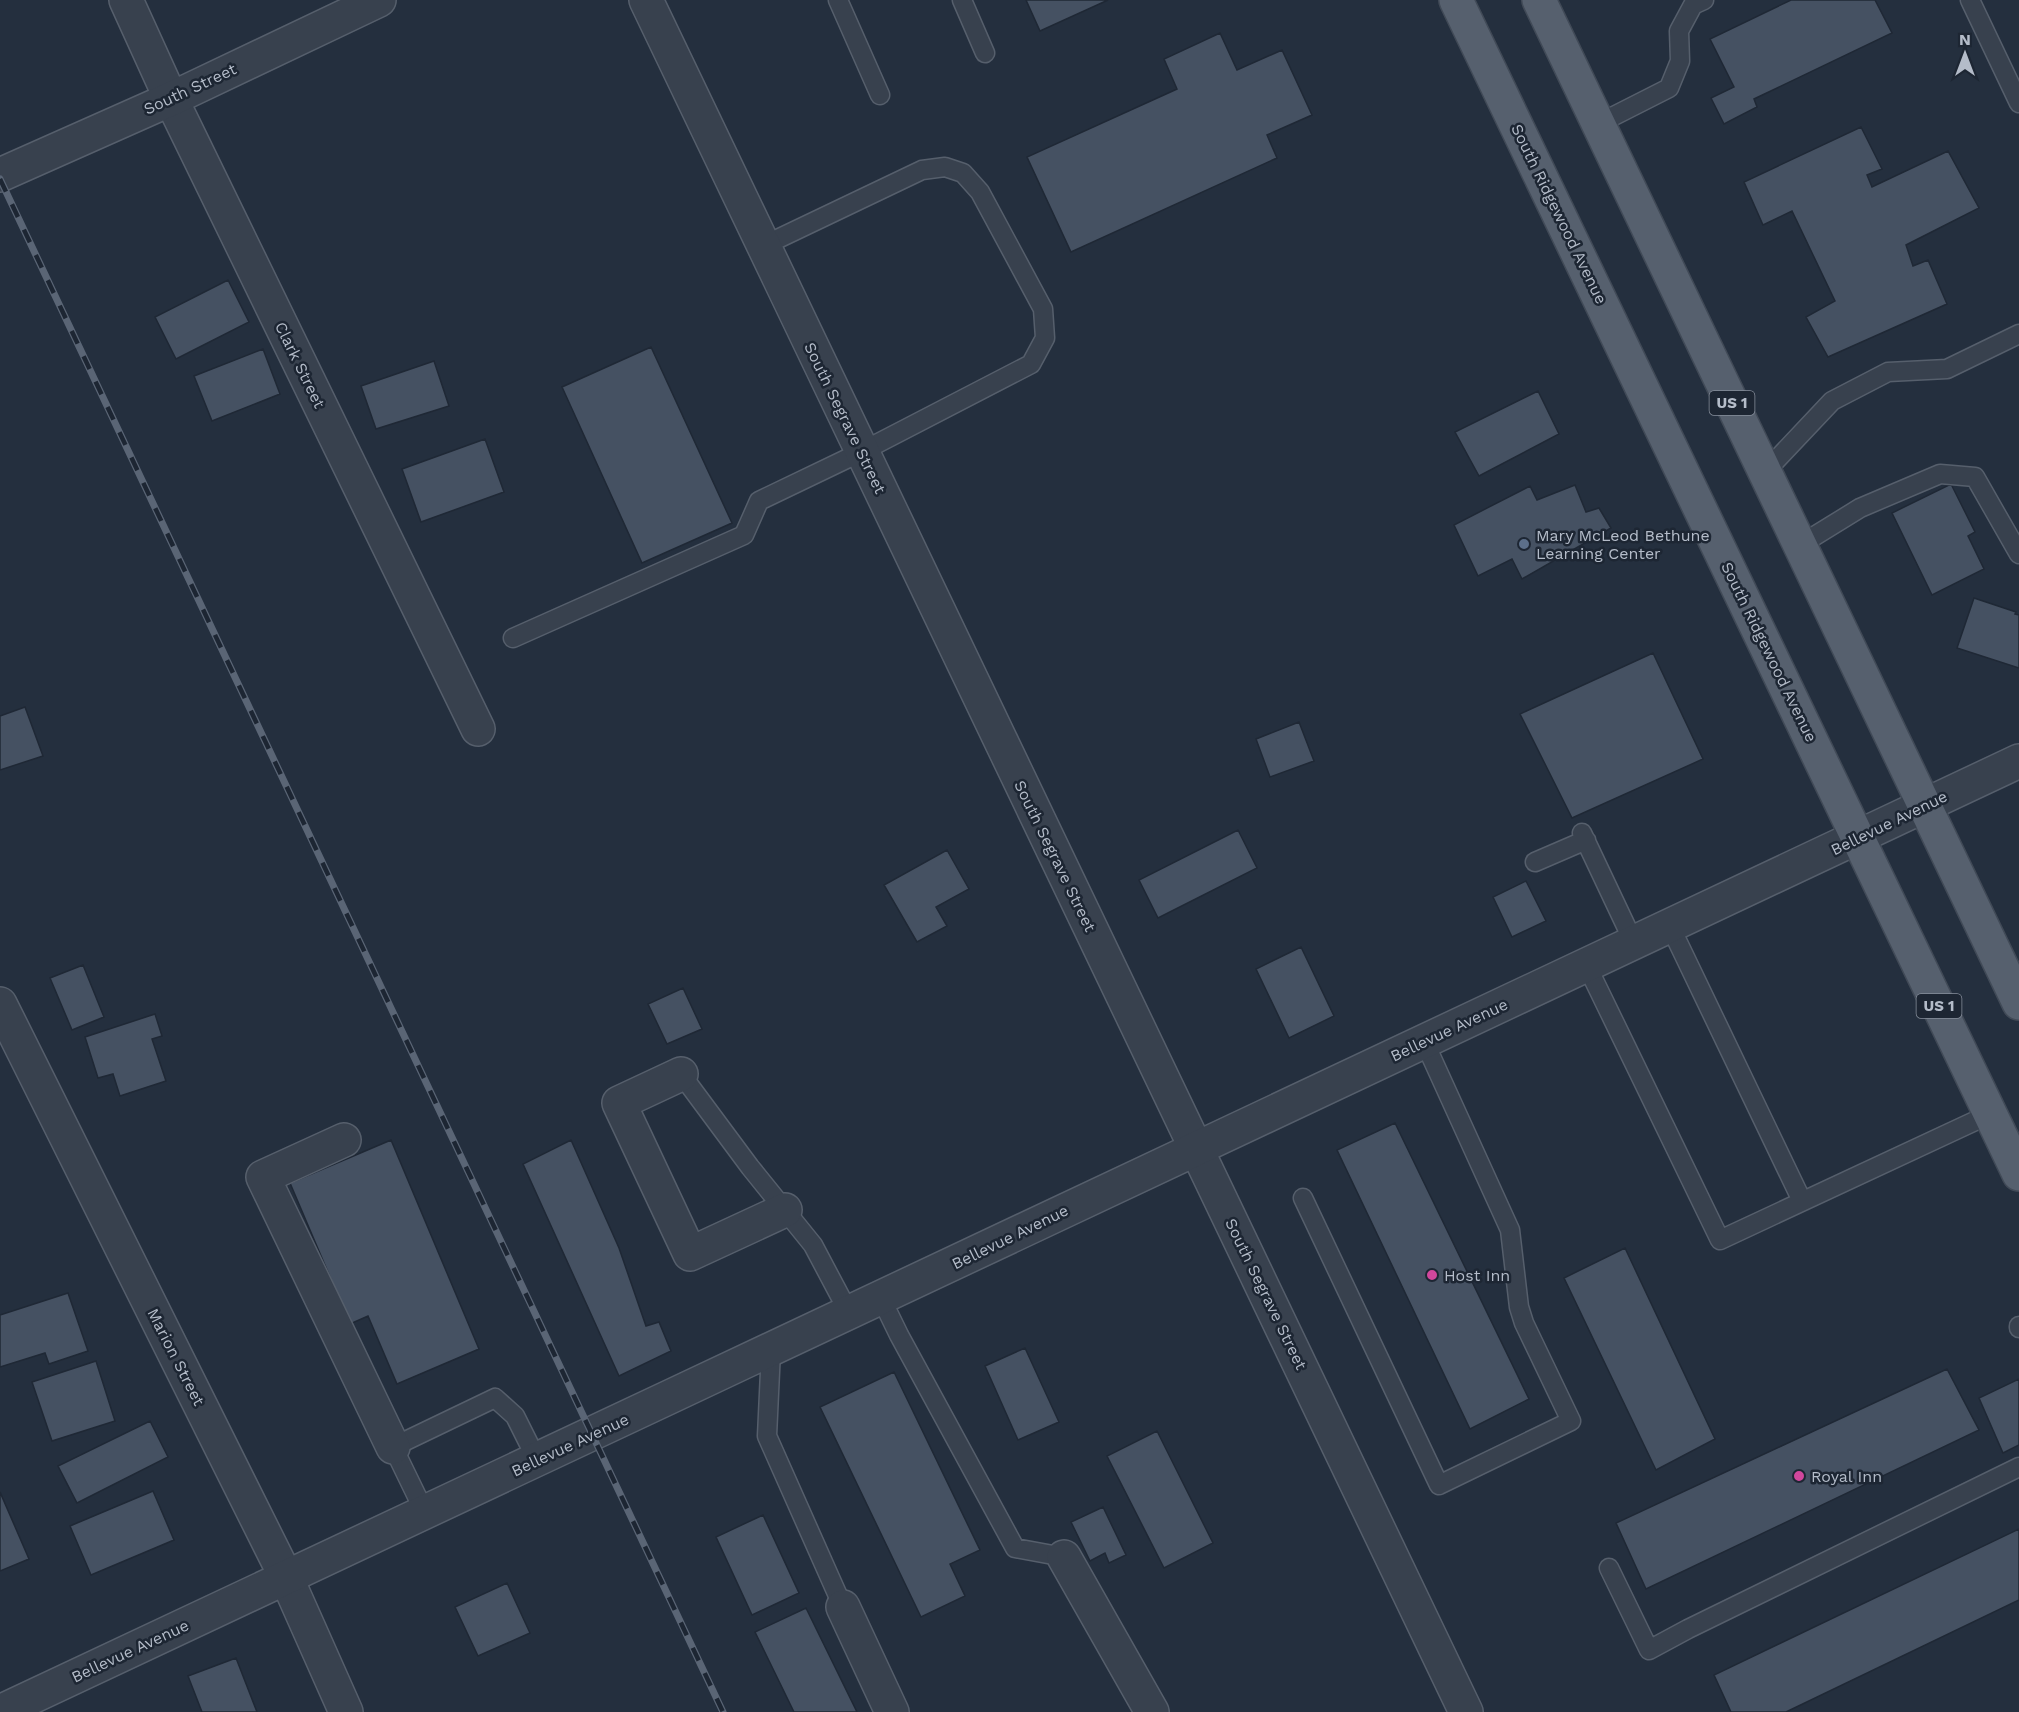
<svg xmlns="http://www.w3.org/2000/svg" width="2019" height="1712" viewBox="0 0 2019 1712" font-family="'Work Sans',sans-serif">
  <style>
    .building { fill: #455162; stroke: #1f2835; stroke-width: 1.5 }
    .lines { fill: none; stroke-linecap: round; stroke-linejoin: round }
    .service-casing { stroke: #565f6c; stroke-width: 21 }
    .minor-casing { stroke: #565f6c; stroke-width: 36 }
    .tertiary-casing { stroke: #565f6c; stroke-width: 36 }
    .primary-casing { stroke: #414a57; stroke-width: 36 }
    .service { stroke: #38414e; stroke-width: 18 }
    .minor { stroke: #38414e; stroke-width: 33 }
    .tertiary { stroke: #38414e; stroke-width: 33 }
    .primary { stroke: #56606e; stroke-width: 33 }
    .rail-casing { stroke: #5a6575; stroke-width: 7 }
    .rail { stroke: #1d2633; stroke-width: 4.5; stroke-dasharray: 14; stroke-linecap: butt }
    .service-dot { fill: #5c6f8a; stroke: #1d2633; stroke-width: 2 }
    .hotel-dot { fill: #d1479c; stroke: #1d2633; stroke-width: 2 }
    .labels { text-anchor: middle; dominant-baseline: central; stroke-width: 5; stroke-linejoin: round; paint-order: stroke }
    .shield { fill: #1d2633; stroke: #878f9c; stroke-width: 1.5 }
    .shield-label { font-size: 15px; font-weight: bold; fill: #b4bcc9 }
    .street-label { font-size: 16px; fill: #b4bcc9; stroke: #1d2633 }
    .poi-label { font-size: 16px; fill: #b4bcc9; stroke: #1d2633; text-anchor: start }
  </style>
  <rect width="100%" height="100%" fill="#242f3e"/>
  <path class="building" d="M1026,0h82l-68,31z
    M1791,0h84l17,33 -138,66 3,8 -33,17 -13,-26 23,-11 -24,-48z
    M1220,33l17,37 45,-20 30,65 -45,20 10,23 -206,94 -44,-95 150,-68 -13,-30z
    M1861,127l21,42 -15,6 5,12 76,-36 31,57 -73,37 7,21 15,-6 19,44 -119,53 -22,-40 29,-16 -43,-90 -29,14 -19,-43z
    M228,280l21,42 -73,37 -21,-42z
    M651,347l81,176 -90,40 -80,-176z
    M263,349l17,45 -68,27 -18,-45z
    M434,361l15,45 -73,23 -15,-43z
    M1538,391l21,43 -80,42 -24,-44z
    M485,439l19,53 -83,30 -19,-53z
    M1951,484l24,48 -7,4 16,33 -52,26 -40,-82z
    M1575,485l11,27 13,-4 12,20 -89,51 -10,-20 -34,17 -24,-51 76,-39 7,14z
    M1974,598l42,14 -1,2 4,1v53l-62,-20z
    M1653,653l50,106 -131,59 -52,-104z
    M25,707l18,49 -43,14v-54z
    M1299,722l15,39 -44,16 -14,-38z
    M1238,830l19,38 -99,50 -19,-38z
    M947,850l22,39 -33,18 11,19 -30,16 -33,-57z
    M1526,881l20,40 -34,16 -19,-40z
    M1301,947l33,69 -45,22 -33,-69z
    M83,965l21,52 -32,13 -22,-52z
    M683,988l19,41 -35,15 -19,-40z
    M155,1014l7,22 -10,3 14,42 -46,15 -7,-22 -15,4 -13,-41z
    M1395,1123l134,276 -59,30 -133,-279z
    M391,1140l88,209 -82,35 -29,-68 -18,8 -60,-141z
    M571,1140l48,108 27,78 13,-4 12,29 -52,25 -96,-212z
    M1625,1248l90,191 -59,31 -92,-192z
    M68,1293l20,58 -39,13 -4,-11 -45,14v-52z
    M1025,1348l34,74 -41,18 -33,-74z
    M96,1361l19,60 -63,20 -20,-59z
    M1947,1369l32,61 -333,159 -30,-66z
    M894,1372l86,178 -30,14 15,32 -44,21 -101,-210z
    M2019,1379v66l-16,8 -24,-55z
    M150,1421l18,36 -91,46 -19,-37z
    M1157,1431l56,112 -49,25 -57,-112z
    M153,1491l21,49 -83,35 -21,-49z
    M0,1492l29,67 -29,12z
    M1103,1507l23,48 -17,8 -4,-10 -15,8 -19,-39z
    M763,1515l36,78 -47,22 -36,-78z
    M2019,1529v71l-233,112h-55l-17,-37z
    M507,1583l23,50 -52,23 -23,-49z
    M806,1608l51,104h-63l-39,-80z
    M236,1658l21,54h-55l-14,-36z"/>
  <g class="lines">
    <g class="service-casing">
      <path id="service" d="M838,0l42,95
        M962,0l23,53
        M1970,0l49,103
        M1598,124l71,-36 11,-27 -1,-30 14,-26 11,-5
        M1765,472l67,-71 56,-29 59,-3 72,-35
        M1800,545l60,-37 80,-34 35,3 44,77
        M513,638l231,-103 15,-34 102,-49 170,-88 14,-26 -2,-29 -63,-117 -17,-19 -18,-6 -23,3 -159,76
        M1582,833l52,110
        M1535,862l51,-22
        M1670,926l132,275
        M1587,966l133,274 270,-126
        M681,1074l69,93 63,78 36,68
        M1303,1198l136,287 132,-64 -47,-98 -5,-16 -9,-77 -86,-189
        M881,1298l18,37 116,213 49,9
        M2019,1326v2
        M771,1350l-4,86 76,171
        M425,1513l-32,-66 102,-49 20,18 22,44
        M1609,1568l40,82 39,-21 331,-162"/>
    </g>
    <g class="minor-casing">
      <path id="minor" d="M126,0l45,99 307,630
        M646,0l820,1712
        M0,1004l286,573 60,135
        M681,1074l-62,29 71,151 95,-44
        M344,1140l-81,37 130,270
        M1064,1557l88,155
        M843,1607l49,105"/>
    </g>
    <g class="tertiary-casing">
      <path id="tertiary" d="M0,175l171,-76 208,-99
        M0,1712c673,-317 1347,-633 2019,-951"/>
    </g>
    <g class="primary-casing">
      <path id="primary" d="M1456,0l563,1174
        M1539,0l480,1003"/>
    </g>
    <use href="#service" class="service"/>
    <use href="#minor" class="minor"/>
    <use href="#tertiary" class="tertiary"/>
    <use href="#primary" class="primary"/>
    <g class="rail-casing">
      <path id="rail" d="M0,179l723,1533"/>
    </g>
    <use href="#rail" class="rail"/>
  </g>
  <circle class="service-dot" cx="1524" cy="544" r="6"/>
  <g class="hotel-dot">
    <circle cx="1432" cy="1275" r="6"/>
    <circle cx="1799" cy="1476" r="6"/>
  </g>
  <g class="labels">
    <g class="shield">
      <rect x="1709.5" y="391" width="45" height="24" rx="4.5"/>
      <rect x="1916.5" y="994" width="45" height="24" rx="4.5"/>
    </g>
    <g class="shield-label">
      <text x="1732" y="403">US 1</text>
      <text x="1939" y="1006">US 1</text>
    </g>
    <g class="street-label">
      <text transform="translate(190 89) rotate(-25)">South Street</text>
      <text transform="translate(1559 214) rotate(64)">South Ridgewood Avenue</text>
      <text transform="translate(300 365) rotate(64)">Clark Street</text>
      <text transform="translate(845 418) rotate(64)">South Segrave Street</text>
      <text transform="translate(1769 652) rotate(64)">South Ridgewood Avenue</text>
      <text transform="translate(1889 823) rotate(-26)">Bellevue Avenue</text>
      <text transform="translate(1055 856) rotate(64)">South Segrave Street</text>
      <text transform="translate(1449 1030) rotate(-25)">Bellevue Avenue</text>
      <text transform="translate(1010 1237) rotate(-26)">Bellevue Avenue</text>
      <text transform="translate(1266 1294) rotate(64)">South Segrave Street</text>
      <text transform="translate(176 1357) rotate(63)">Marion Street</text>
      <text transform="translate(570 1445) rotate(-25)">Bellevue Avenue</text>
      <text transform="translate(130 1651) rotate(-25)">Bellevue Avenue</text>
    </g>
    <g class="poi-label">
      <text x="1536" y="535">Mary McLeod Bethune<tspan x="1536" dy="18">Learning Center</tspan></text>
      <text x="1444" y="1275">Host Inn</text>
      <text x="1811" y="1476">Royal Inn</text>
    </g>
  </g>
  <g transform="translate(1965 54)" stroke="#1d2633" stroke-width="4.5" paint-order="stroke">
  <path d="M0-4.5L10 22L0 15L-10 22Z" fill="#b4bcc9"/>
  <text y="-9" font-size="16" font-weight="bold" text-anchor="middle" fill="#b4bcc9">N</text>
  </g>
</svg>
